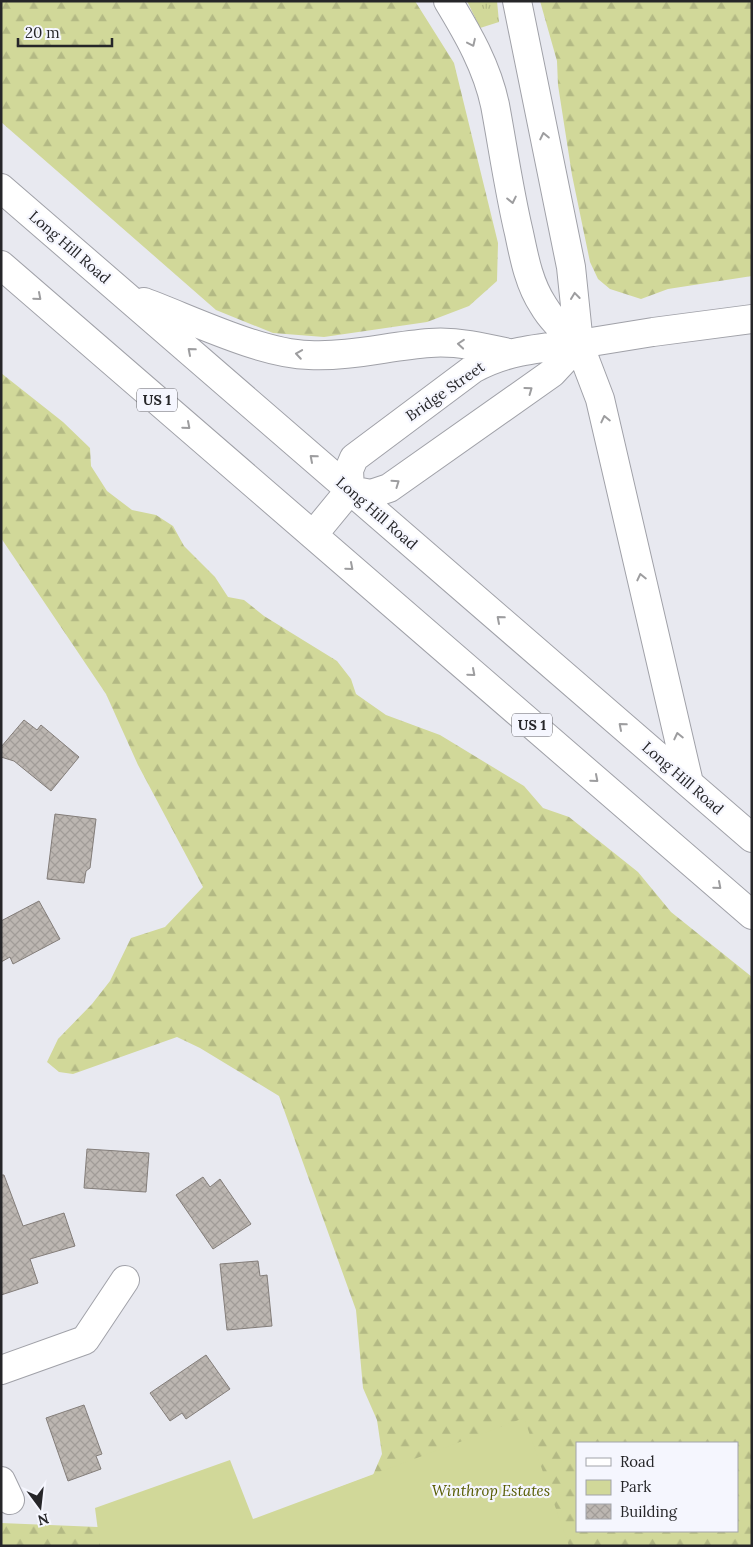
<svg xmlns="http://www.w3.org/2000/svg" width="753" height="1547" viewBox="0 0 753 1547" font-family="Lora,serif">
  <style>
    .grass { fill: url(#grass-tufts) }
    .forest { fill: url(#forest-firs); fill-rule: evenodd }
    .park { fill: #d1d899 }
    .building { fill: url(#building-cross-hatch); stroke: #837d79 }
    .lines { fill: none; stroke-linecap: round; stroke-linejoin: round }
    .street-casing { stroke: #a0a1a8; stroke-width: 30 }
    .secondary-casing { stroke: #a0a1a8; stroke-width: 30 }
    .highway-casing { stroke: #a0a1a8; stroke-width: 30 }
    .street { stroke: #fff; stroke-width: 28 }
    .secondary { stroke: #fff; stroke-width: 28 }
    .highway { stroke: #fff; stroke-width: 28 }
    .oneway { stroke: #9d9d9f }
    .labels { text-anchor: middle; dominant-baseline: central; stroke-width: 4.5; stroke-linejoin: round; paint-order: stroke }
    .shield { fill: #f5f6fe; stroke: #646469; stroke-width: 1 }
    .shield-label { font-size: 14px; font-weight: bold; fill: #262629 }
    .street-label { font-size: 15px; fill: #262629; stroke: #f5f6fe }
    .park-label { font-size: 15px; font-style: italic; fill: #565b00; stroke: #f5f6fe }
  </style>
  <defs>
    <pattern id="grass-tufts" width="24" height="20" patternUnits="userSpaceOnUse" patternTransform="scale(1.25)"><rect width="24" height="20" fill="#d1d899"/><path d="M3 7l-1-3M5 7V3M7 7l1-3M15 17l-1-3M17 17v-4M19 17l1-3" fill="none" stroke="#b3b984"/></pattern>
    <pattern id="forest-firs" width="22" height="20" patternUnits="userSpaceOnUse" patternTransform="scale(1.25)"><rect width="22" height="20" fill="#d1d899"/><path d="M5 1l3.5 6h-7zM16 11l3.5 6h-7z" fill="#b3b984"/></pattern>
    <pattern id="building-cross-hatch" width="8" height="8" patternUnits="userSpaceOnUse" patternTransform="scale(1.25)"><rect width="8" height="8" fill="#bcb6b1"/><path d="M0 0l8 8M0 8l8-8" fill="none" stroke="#a19c98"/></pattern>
  </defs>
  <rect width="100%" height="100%" fill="#e8e9f0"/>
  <path class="grass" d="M467,1h30l2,21 -19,6z"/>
  <path class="forest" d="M1,1h414l39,62 44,180 -1,38 -28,25 -42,16 -103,15 -51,-4 -57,-23 -215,-188z
    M540,1h212v275l-84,13 -27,10 -31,-10 -12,-10 -8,-17 -18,-87 -14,-90 -1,-24z
    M1,373l62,49 27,26 1,18 16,25 25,19 24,5 17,11 11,20 31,31 13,20 16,3 20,16 73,45 14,18 5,15 30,21 54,20 84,51 19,22 26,9 69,55 33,40 81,65v569h-477l60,-57 38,-14 9,-21 -5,-34 -14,-32 -7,-78 -77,-214 -79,-48 -23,-11 -104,37 -14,-2 -12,-10 11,-23 34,-35 18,-23 21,-43 34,-11 38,-40 -65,-122 -32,-71 -105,-156zM577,1443h160v88h-160z
    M1,1523l97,4 42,12 46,7h-185z"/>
  <path class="park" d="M524,1418l45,128h-469l-5,-38 135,-48 23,59z"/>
  <path class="building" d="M24,720l13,10 4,-5 38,32 -28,34 -37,-30 -13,-4v-10z
    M55,814l41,5 -6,49 -4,3 -2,12 -37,-4z
    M39,901l21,38 -47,25 -3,-7 -9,5v-41z
    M87,1149l62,4 -3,39 -62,-4z
    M1,1175h3l19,51 41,-13 11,33 -45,13 8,24 -37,12z
    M203,1177l7,10 10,-8 31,45 -38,25 -37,-54z
    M258,1261l2,15 7,-1 5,51 -45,4 -7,-66z
    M206,1355l24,34 -44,30 -4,-6 -12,8 -20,-28z
    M84,1405l18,49 -6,2 5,13 -33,12 -22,-63z"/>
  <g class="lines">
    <g class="street-casing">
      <path id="street" d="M1,1370l84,-30 40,-60
        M1,1481l9,19"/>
    </g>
    <g class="secondary-casing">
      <path id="secondary" d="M579,344l74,-12 99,-13"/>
    </g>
    <g class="highway-casing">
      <path id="highway" d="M448,1c20,33 39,66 47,104 8,43 14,86 24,128 5,24 10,51 24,72 9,16 23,27 36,39
        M517,1l54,266 8,77 21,55 89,384
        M1,188l751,650
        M1,265l751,650
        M144,302c46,17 117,52 165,53 41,2 80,-9 121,-12 27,-2 53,4 79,10
        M350,490l21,4 18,-6 163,-115 27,-29
        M313,535l37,-45 -1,-20 5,-12 119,-89c34,-19 68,-21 106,-25"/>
    </g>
    <use href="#street" class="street"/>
    <use href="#secondary" class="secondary"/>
    <use href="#highway" class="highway"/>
  </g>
  <defs><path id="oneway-chevron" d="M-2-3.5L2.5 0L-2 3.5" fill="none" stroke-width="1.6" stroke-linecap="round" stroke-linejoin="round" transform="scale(1.25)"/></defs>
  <g class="oneway">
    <use href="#oneway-chevron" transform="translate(472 43) rotate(65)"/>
    <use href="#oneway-chevron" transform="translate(544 136) rotate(-102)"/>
    <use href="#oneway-chevron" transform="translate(512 200) rotate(78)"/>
    <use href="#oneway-chevron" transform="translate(575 296) rotate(-97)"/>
    <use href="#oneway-chevron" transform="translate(38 297) rotate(41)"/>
    <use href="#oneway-chevron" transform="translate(461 344) rotate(-175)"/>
    <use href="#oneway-chevron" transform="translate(191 351) rotate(-139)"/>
    <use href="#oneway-chevron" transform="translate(299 354) rotate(-171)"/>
    <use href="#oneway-chevron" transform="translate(529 390) rotate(-36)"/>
    <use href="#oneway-chevron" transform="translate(605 419) rotate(-103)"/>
    <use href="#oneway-chevron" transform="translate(187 426) rotate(41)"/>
    <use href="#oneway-chevron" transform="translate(313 458) rotate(-139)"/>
    <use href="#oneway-chevron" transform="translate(396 483) rotate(-35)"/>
    <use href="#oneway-chevron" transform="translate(350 567) rotate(41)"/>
    <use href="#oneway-chevron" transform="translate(641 577) rotate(-103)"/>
    <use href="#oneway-chevron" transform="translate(500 619) rotate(-139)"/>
    <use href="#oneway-chevron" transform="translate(472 673) rotate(41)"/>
    <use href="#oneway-chevron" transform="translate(622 726) rotate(-139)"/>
    <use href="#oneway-chevron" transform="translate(678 736) rotate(-103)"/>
    <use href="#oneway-chevron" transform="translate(595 779) rotate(41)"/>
    <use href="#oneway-chevron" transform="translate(718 886) rotate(41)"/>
  </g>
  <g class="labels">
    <g class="shield">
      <rect x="137" y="388.5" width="40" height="23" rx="4"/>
      <rect x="512" y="713.5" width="40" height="23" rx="4"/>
    </g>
    <g class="shield-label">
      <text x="157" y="400">US 1</text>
      <text x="532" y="725">US 1</text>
    </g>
    <g class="street-label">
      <text transform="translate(70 247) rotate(41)">Long Hill Road</text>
      <text transform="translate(445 391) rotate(-35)">Bridge Street</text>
      <text transform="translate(377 513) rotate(41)">Long Hill Road</text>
      <text transform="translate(683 778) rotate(41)">Long Hill Road</text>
    </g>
    <g class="park-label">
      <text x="491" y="1490">Winthrop Estates</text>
    </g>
  </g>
  <rect width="753" height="1547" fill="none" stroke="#262629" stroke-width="5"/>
  <rect x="576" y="1442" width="162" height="90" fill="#f5f6fe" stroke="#a2a3a9"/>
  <rect x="586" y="1458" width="25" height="8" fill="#ffffff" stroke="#a2a3a9"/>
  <text x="620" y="1467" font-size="15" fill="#262629">Road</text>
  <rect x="586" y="1480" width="25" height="15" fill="#d1d899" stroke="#a2a3a9"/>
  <text x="620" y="1492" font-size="15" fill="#262629">Park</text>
  <rect x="586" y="1504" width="25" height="15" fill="url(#building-cross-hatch)" stroke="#a2a3a9"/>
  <text x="620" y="1517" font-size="15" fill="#262629">Building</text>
  <g transform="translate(40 1507) rotate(165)" stroke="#f5f6fe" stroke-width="4" paint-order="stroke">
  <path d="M0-4L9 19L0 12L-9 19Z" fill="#262629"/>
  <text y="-8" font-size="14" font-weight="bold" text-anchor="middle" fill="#262629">N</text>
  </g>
  <path d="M18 38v8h94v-8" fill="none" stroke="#262629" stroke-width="2.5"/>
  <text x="25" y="38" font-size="15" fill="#262629" stroke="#f5f6fe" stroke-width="4" paint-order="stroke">20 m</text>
</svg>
